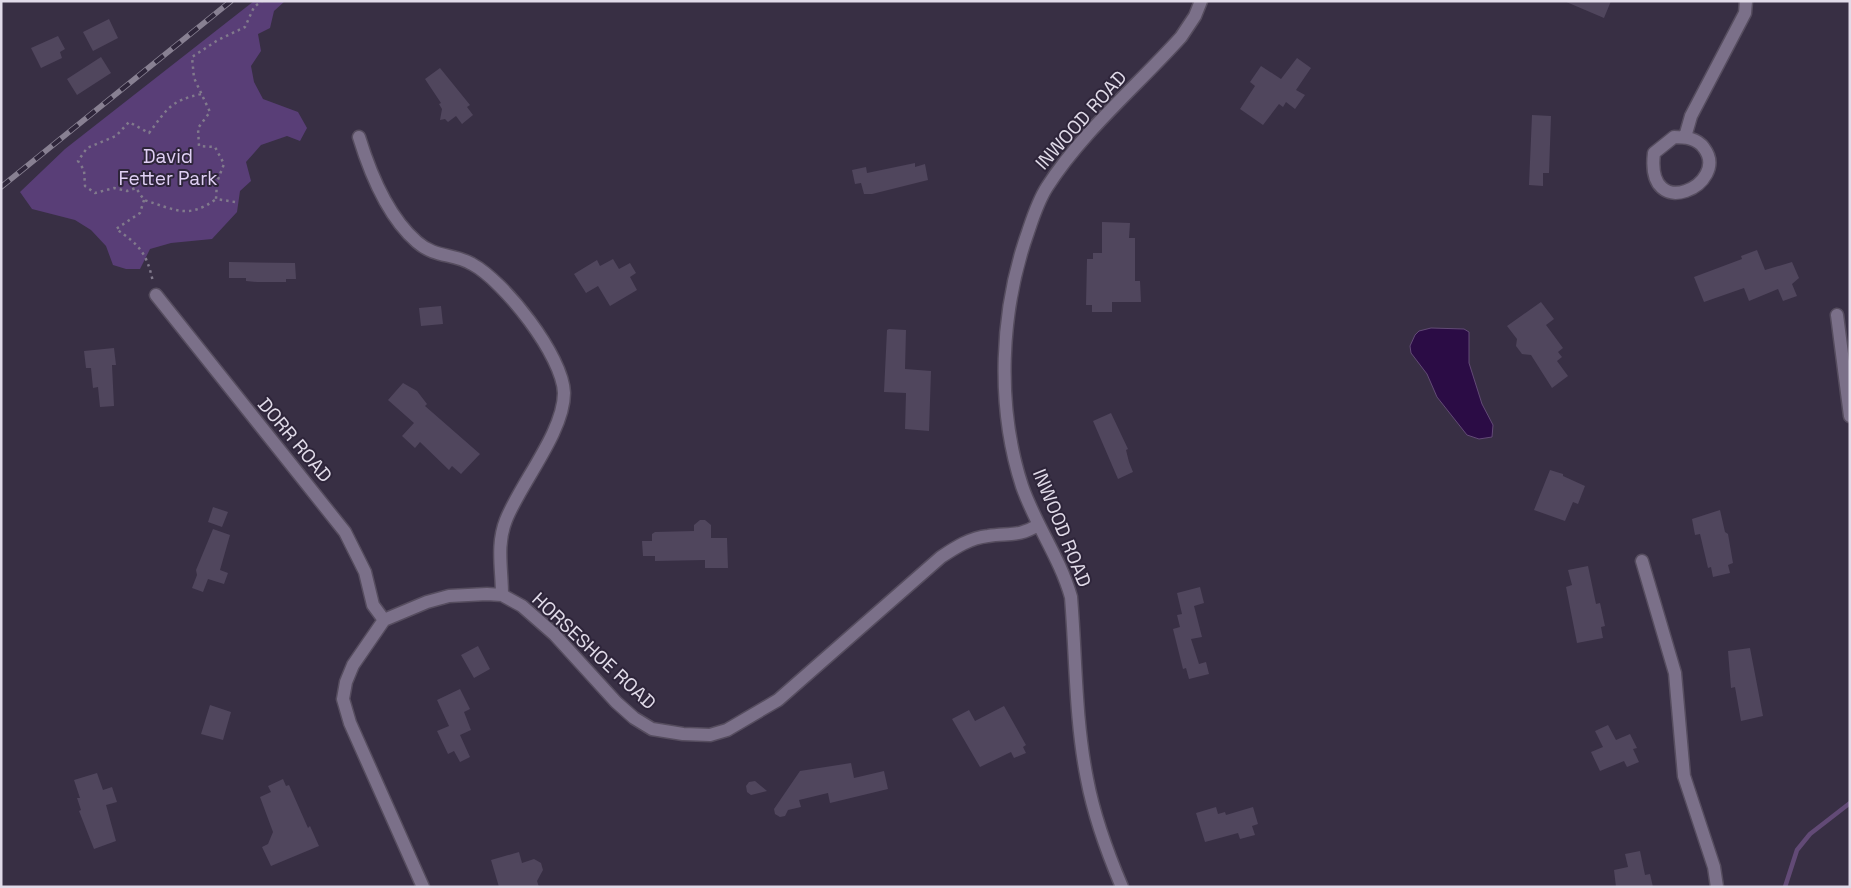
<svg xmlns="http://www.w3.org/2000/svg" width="1851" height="888" viewBox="0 0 1851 888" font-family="'Space Grotesk',sans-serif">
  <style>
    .green { fill: #593e77 }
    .water { fill: #2b0c45; stroke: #624a76 }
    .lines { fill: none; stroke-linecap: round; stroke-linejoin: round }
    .stream { stroke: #624a76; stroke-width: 4.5 }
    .building { fill: #50465d }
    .street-casing { stroke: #564d5f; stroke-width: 15 }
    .path { stroke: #817a8c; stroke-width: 2.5; stroke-dasharray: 2.5 4; stroke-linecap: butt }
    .street { stroke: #7b7089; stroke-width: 12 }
    .rail-casing { stroke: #888092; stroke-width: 5.5 }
    .rail { stroke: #2e253a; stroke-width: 4; stroke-dasharray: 11; stroke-linecap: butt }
    .labels { text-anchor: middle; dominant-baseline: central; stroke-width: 4; stroke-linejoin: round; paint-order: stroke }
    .street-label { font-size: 19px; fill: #e1dbe9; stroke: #2e253a }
    .park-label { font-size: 19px; fill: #e0d0f5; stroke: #2e253a }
  </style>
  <rect width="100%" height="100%" fill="#382f44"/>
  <path class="green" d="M254,1h31l-11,10 -4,17 -12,6 3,17 -10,15 3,16 9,17 35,13 9,16 -7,13 -13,-5 -26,9 -15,17 5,19 -11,10 -3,21 -25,27 -41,4 -21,6 -10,20h-14l-13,-4 -7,-19 -15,-16 -16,-10 -43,-11 -12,-17 45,-43z"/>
  <path class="water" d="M1431,328l33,1 5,3v31l13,41 11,21 -1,12 -13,2 -12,-4 -30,-38 -10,-23 -16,-21 -1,-7 5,-11 4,-4z"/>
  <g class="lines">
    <path class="stream" d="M1785,887l12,-37 13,-16 40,-31"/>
  </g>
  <path class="building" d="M1564,1h47l-7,17z
    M109,19l9,19 -25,13 -10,-19z
    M58,36l7,13 -5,3 2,6 -21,10 -10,-20z
    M101,57l10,16 -34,22 -10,-16z
    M1297,58l14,10 -15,22 9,5 -10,14 -9,-7 -3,5 -4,-3 -16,21 -23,-16 15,-23 -5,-4 11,-16 20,13z
    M440,68l30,37 -3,2 6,8 -11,9 -6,-8 -8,6 -3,-3 -5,1 2,-11 -3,-5 2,-1 -16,-24z
    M1532,115l19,1 -2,57h-6v13l-14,-1z
    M915,163v4l10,-3 3,16 -56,14h-8l-3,-11 -6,1 -3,-14 14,-3 1,6z
    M1102,222l28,1 -1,15h6v43h5l1,21h-29v10h-20v-7h-6l1,-46h6v-6h9z
    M1757,250l8,20 27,-8 7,16 -7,6 5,12 -14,5 -5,-12 -29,12 -5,-13 -40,14 -10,-25 48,-18 -1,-3z
    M613,259l6,10 11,-6 6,10 -6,4 7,13 -27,16 -12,-20 -12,7 -12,-19 23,-14 3,6z
    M229,262l66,1 1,16h-10v3h-29l-11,-1v-3h-17z
    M1541,302l13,17 -8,6 17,23 -5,4 4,5 -5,4 11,15 -16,12 -21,-33 -9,-1 -6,-8 1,-7 -10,-13z
    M441,306l2,18 -22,2 -2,-18z
    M889,329l17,1 -1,39 26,2 -2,60 -24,-2 1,-36 -22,-1 3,-62z
    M114,348l2,17h-4l2,41 -14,1 -2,-20 -5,1 -2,-20h-5l-2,-17z
    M403,383l14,8 10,13 -2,2 55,48 -19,20 -9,-8 -3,4 -29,-28 -5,6 -13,-12 12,-13 -26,-23z
    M1111,413l17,36 -2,1 3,12 4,10 -15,7 -25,-58z
    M1550,470l13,4v2l22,10 -7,18 -5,-2 -8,19 -31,-11z
    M213,507l15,5 -6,15 -14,-5z
    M1720,510l5,22 3,2 5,29 -5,2 2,8 -17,4 -2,-10 -3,1 -8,-34 -5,1 -3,-16z
    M700,520h5l6,5v13h16l1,30h-23v-8l-50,1v-5h-12l-1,-15h10v-7l3,-2 39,-1v-6z
    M213,529l17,6 -10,35 8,3 -4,11 -16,-5 -5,13 -11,-4 5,-13 -1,-5z
    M1588,566l8,38 4,-1 5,23 -4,1 2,11 -26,5 -11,-56 6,-2 -4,-15z
    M1200,587l4,16 -10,3 8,31 -11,2 8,25 7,-2 3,12 -20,5 -3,-11 -3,1 -10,-40 7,-2 -3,-12 5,-1 -5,-21z
    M478,646l12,23 -16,9 -13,-23z
    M1750,648l13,68 -22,5 -6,-34 -4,1 -3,-37z
    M460,689l10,20 -6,3 7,18 -11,5 10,22 -10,5 -6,-11 -6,3 -11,-23 12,-5 -12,-26z
    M210,705l21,7 -8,28 -22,-6z
    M1004,706l22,39 -3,2 3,6 -12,5 -3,-6 -31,15 -28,-48 17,-9 6,11z
    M1608,725l8,15 14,-6 7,14 -4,1 6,13 -12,5 -3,-6 -24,10 -9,-19 12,-5 -8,-16z
    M851,763l3,15 30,-7 4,18 -58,14 -2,-10 -29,7 2,7 -13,3 -3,6 -5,1 -5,-3 -1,-5 26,-38z
    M97,773l6,17 9,-3 5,15 -11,3 10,36 -22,8 -15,-38 2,-1 -4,-12h3l-6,-18z
    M283,779l3,7 3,-1 19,43 2,-2 9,20 -48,20 -9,-19 6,-3 5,-12 -13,-35 11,-5 -3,-6z
    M755,781l12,10 -16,4 -4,-3 -1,-6 3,-4z
    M1216,807l2,7 7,-2 1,3 27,-8 5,17 -6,2 3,9 -15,4 -2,-6 -33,9 -9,-29z
    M1640,851l5,24 5,-1 3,13h-37l-2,-17 14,-3 -3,-13z
    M519,852l3,11 12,-4 7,4 2,7 -6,11 2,6h-40l-8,-27z"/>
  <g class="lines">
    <g class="street-casing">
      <path id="street" d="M359,137c11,36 29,80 58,105 18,16 36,11 55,22 32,17 91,92 92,129 0,39 -44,91 -58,127 -10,25 -4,49 -4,75
        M1674,137c11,0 23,1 30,11 27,36 -59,77 -50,5z
        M1685,137l6,-21 54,-103 1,-12
        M156,295l189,237 20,40 8,33 11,15
        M1837,315l13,101
        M1642,561l33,112 9,103 30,91 3,20
        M423,887l-73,-164 -7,-24 3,-17 7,-17 31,-45 43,-18 22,-6 38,-2 15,1 20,11 32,28 62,68 18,16 18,11 31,5 27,1 17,-5 51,-30 163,-143c15,-10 29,-19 47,-21 21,-3 31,1 50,-11
        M1122,887c-15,-35 -28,-71 -35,-108 -12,-60 -11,-122 -16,-182 -11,-39 -36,-73 -49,-111 -26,-80 -22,-175 6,-254 5,-15 10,-31 19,-45 36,-56 90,-101 134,-150l14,-21 6,-15"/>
    </g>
    <path class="path" d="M201,94c-31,7 -33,14 -52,39l-20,-11 -13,14 -29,12 -9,13 6,9 1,16 10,7 19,-5 13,3 9,-3 8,12c30,9 44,20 72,-1
      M144,200l-4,13 -24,16c24,16 31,25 37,53
      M235,202l-19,-3 1,-17 7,-18 -9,-17 -16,-1 -1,-18 12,-16 -16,-34 -2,-21 26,-17 27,-13 9,-20 8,-6"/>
    <use href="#street" class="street"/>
    <g class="rail-casing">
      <path id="rail" d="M1,187l230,-186"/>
    </g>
    <use href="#rail" class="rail"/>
  </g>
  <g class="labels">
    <g class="street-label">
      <text transform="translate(1081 120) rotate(-48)">INWOOD ROAD</text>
      <text transform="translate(295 440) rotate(50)">DORR ROAD</text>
      <text transform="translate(1062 528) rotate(68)">INWOOD ROAD</text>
      <text transform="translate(594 651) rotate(43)">HORSESHOE ROAD</text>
    </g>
    <g class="park-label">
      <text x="168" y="156">David<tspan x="168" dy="22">Fetter Park</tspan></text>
    </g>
  </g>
  <rect width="1851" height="888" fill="none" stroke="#e1dbe9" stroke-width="5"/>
</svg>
